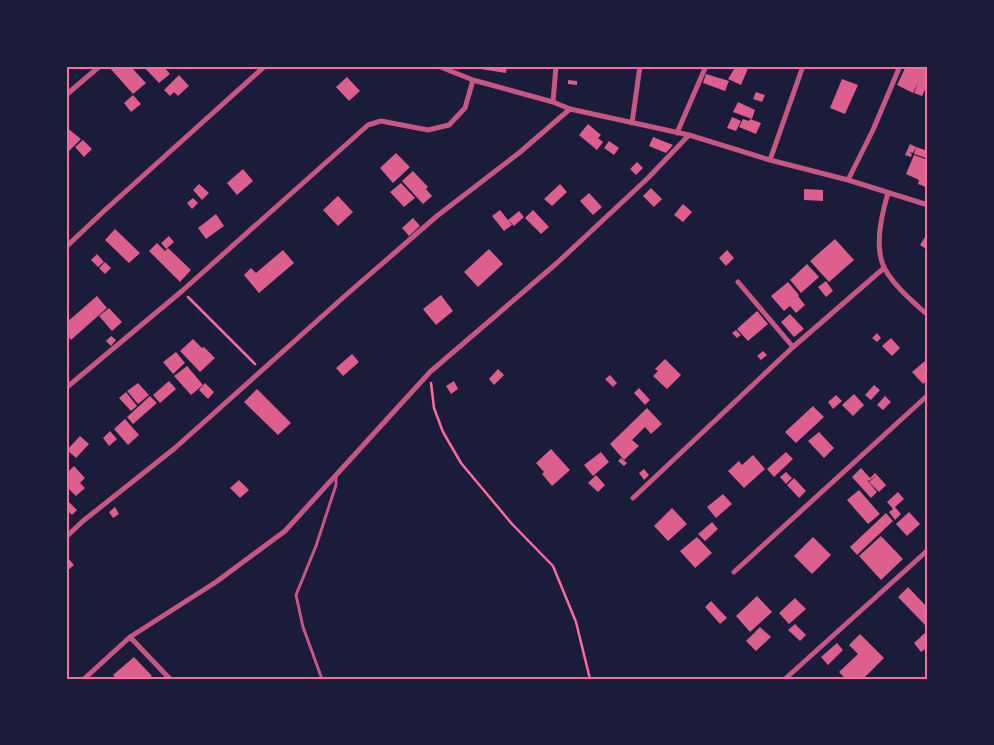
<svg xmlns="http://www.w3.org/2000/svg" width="994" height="745" viewBox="0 0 994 745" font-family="'Golos Text',sans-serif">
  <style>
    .building { fill: #dd5f8e }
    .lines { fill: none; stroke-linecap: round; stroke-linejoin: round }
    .path { stroke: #ff6b9d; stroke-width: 2.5 }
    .service { stroke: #c65784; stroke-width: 3 }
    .minor { stroke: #c65784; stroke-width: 5 }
    .neatline { fill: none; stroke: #ff6b9d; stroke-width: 2 }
  </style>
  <rect width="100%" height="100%" fill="#1b1b3a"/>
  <path class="building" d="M110,66h20l16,17 -13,11 -24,-27z
    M143,66h20l7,8 -11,9z
    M480,66h27l-1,7 -26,-4z
    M736,66h13l-8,19 -13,-6z
    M906,66h12l7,3 1,-2 2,1v15l-6,13 -8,-3 5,-12 -6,12 -16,-8z
    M706,74l23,7 -4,10 -22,-8z
    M179,75l10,11 -11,10 -4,-4 -4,4 -6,-6z
    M347,77l13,14 -11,10 -13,-14z
    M842,79l16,6 -13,29 -15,-6z
    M568,80l9,1v4l-9,-1z
    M756,92l9,3 -3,7 -9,-3z
    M133,95l8,9 -10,8 -7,-9z
    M738,102l17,8 -3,9 -19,-7z
    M732,117l9,4 -5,10 -9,-3z
    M743,119l6,2 1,-2 11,4 -5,11 -17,-7z
    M588,124l13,11 -3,3 5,4 -6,8 -18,-15z
    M66,127l15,12 -15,15z
    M653,137l20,8 -7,8 -17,-7z
    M83,140l9,9 -8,8 -9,-10z
    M609,141l10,7 -5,7 -10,-7z
    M910,144l6,3 -3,6 -4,-1 3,2 -1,3 -6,-2z
    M916,147l12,4 -2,7 -12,-4z
    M396,153l14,14 -17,16 -13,-15z
    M914,155l14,5v28l-10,-4 1,-4 -13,-6z
    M637,162l6,6 -7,7 -6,-6z
    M243,169l10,12 -16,14 -10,-12z
    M413,171l15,16 -2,2 6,7 -9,8 -21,-23z
    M401,183l14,15 -11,9 -14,-15z
    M199,184l10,9 -7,7 -9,-10z
    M560,184l7,8 -15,14 -8,-7z
    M651,188l11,11 -8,8 -11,-11z
    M804,189l19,1v11l-19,-1z
    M589,193l13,14 -9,8 -13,-14z
    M338,196l15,16 -15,14 -15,-16z
    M193,198l5,5 -6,6 -5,-6z
    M683,204l9,8 -9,10 -9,-7z
    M500,210l12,15 -8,6 -12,-15z
    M533,210l16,17 -8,7 -16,-16z
    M519,211l5,6 -10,9 -6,-6z
    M216,214l8,12 -18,13 -8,-11z
    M413,218l7,8 -11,10 -7,-8z
    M115,229l25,24 -11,10 -24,-23z
    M169,236l5,6 -8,7 -5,-6z
    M925,237l3,2v11l-8,-5z
    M835,239l19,21 -25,22 -19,-21z
    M157,243l8,8 3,-3 23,22 -11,12 -31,-31z
    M489,249l14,15 -25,23 -14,-15z
    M283,250l11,13 -35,30 -15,-18 7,-7 5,5z
    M727,250l7,8 -8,8 -7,-8z
    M97,254l7,8 -6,5 -7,-7z
    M105,262l6,6 -6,6 -6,-6z
    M807,264l12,13 -18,16 -11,-13z
    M826,281l7,10 -7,6 -8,-10z
    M788,282l11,13 -1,1 7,9 -9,8 -6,-7 -6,5 -13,-15z
    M441,295l12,16 -17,14 -13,-16z
    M97,296l10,12 -36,32 -5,-6v-11z
    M109,308l13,14 -10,9 -13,-15z
    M757,311l11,13 -20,17 -11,-12z
    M790,314l14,15 -10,8 -13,-15z
    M736,330l5,5 -4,3 -5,-5z
    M877,333l4,5 -4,4 -5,-4z
    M111,336l5,4 -5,6 -5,-5z
    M891,338l9,10 -8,8 -10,-10z
    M193,339l9,9 2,-1 11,11 -15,14 -20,-21z
    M763,351l4,4 -6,5 -4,-4z
    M176,352l9,11 -12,11 -10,-12z
    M352,354l7,8 -16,14 -7,-8z
    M665,359l16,16 -14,14 -14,-13 5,-5 -3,-2z
    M925,361l3,3v15l-5,5 -11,-12z
    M187,366l16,19 -12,10 -17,-19z
    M498,369l6,6 -10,10 -5,-6z
    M610,375l7,8 -4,4 -8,-8z
    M169,381l7,8 -16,14 -7,-8z
    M454,381l4,8 -7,5 -5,-8z
    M138,383l11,12 -11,9 -11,-13z
    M205,383l9,9 -6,7 -9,-9z
    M874,385l6,5 -9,10 -6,-5z
    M639,388l11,12 -5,5 -11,-12z
    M257,389l34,34 -13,12 -34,-33z
    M126,392l11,14 -6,5 -12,-13z
    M854,394l10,11 -11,11 -11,-11z
    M836,395l6,6 -9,8 -5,-7z
    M150,396l7,7 -24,21 -6,-7z
    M885,396l6,6 -8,8 -6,-5z
    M813,406l11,11 -28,26 -11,-11z
    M647,408l15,16 -11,10 -6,-7 -13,13 7,6 -15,14 -14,-16z
    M125,419l14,16 -11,10 -14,-16z
    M110,431l7,8 -8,7 -6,-8z
    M819,432l15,16 -10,10 -16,-17z
    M80,436l9,8 -13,14 -9,-8z
    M551,449l19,21 -18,16 -10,-12 2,-2 -8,-9z
    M601,452l8,10 -16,14 -9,-11z
    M786,452l7,7 -19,18 -7,-8z
    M753,455l12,14 -21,19 -16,-17 11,-10 3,4z
    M621,458l6,5 -3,3 -6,-5z
    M74,466l11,12 -5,5 5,5 -9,8 -10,-10v-12z
    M861,468l9,10 5,-5 2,2 -8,6 -2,-1 10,12 -6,6 -19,-21z
    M644,469l5,6 -5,5 -5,-7z
    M786,472l6,6 -6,6 -6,-7z
    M596,475l9,10 -7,7 -10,-9z
    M877,475l9,10 -7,7 -10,-10z
    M794,478l12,13 -7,7 -12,-13z
    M239,480l10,10 -9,8 -10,-10z
    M859,490l21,24 -12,10 -21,-24z
    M898,492l6,7 -9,8 6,7 -6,6 -6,-8 4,-3 -6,-7z
    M723,494l9,10 -16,14 -9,-11z
    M67,500l10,10 -5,5 -6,-6z
    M115,507l4,7 -6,4 -4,-6z
    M672,508l15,16 -19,17 -14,-15z
    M909,512l11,12 -13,12 -11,-12z
    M886,513l7,8 -36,34 -7,-8z
    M712,522l6,7 -13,12 -7,-7z
    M881,536l22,23 -22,21 -22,-24z
    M697,537l15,16 -17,15 -15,-17z
    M813,537l18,18 -19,19 -18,-18z
    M66,556l8,9 -8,7z
    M908,587l20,21v14l-3,3 -27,-28z
    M757,596l15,16 -22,20 -14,-16z
    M795,598l11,11 -17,15 -10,-11z
    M711,601l16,17 -7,6 -15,-17z
    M795,624l11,11 -6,6 -12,-11z
    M760,627l11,10 -15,14 -10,-10z
    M926,632l2,15 -7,5 -7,-9z
    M860,634l24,24 -21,21h-17l-7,-7 19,-18 -9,-9z
    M837,643l6,7 -15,15 -7,-8z
    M134,657l18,19 -4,3h-32l-3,-4z"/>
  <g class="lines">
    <path class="path" d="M188,297l67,67
      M431,383l3,25 9,24 18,31 51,61 41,42 23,56 14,57"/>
    <path class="service" d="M322,679l-19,-52 -7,-32 20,-49 20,-61v-10"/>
    <path class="minor" d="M438,66l35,14 80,22 17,7 119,26 81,25 78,20 80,25
      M66,95l34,-29
      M553,102l3,-36
      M632,123l8,-57
      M677,133l29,-67
      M770,160l33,-94
      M848,180l25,-50 27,-64
      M888,193c-6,20 -13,48 -6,69 5,18 32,41 46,53
      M66,247l38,-36 161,-145
      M738,282l55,65
      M66,388l116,-97 186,-166 13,-4 47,9 21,-5 16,-17 8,-28
      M633,498l160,-151 91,-79
      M66,537l17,-16 92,-73 171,-153 91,-79 82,-63 51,-44
      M734,572l194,-177
      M130,637l40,42
      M84,679l46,-42 86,-55 69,-51 145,-159 127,-109 91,-85 41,-43
      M785,679l143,-129"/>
  </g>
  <rect width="994" height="745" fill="none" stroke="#1b1b3a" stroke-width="135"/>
  <rect x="68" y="68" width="858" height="610" class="neatline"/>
</svg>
